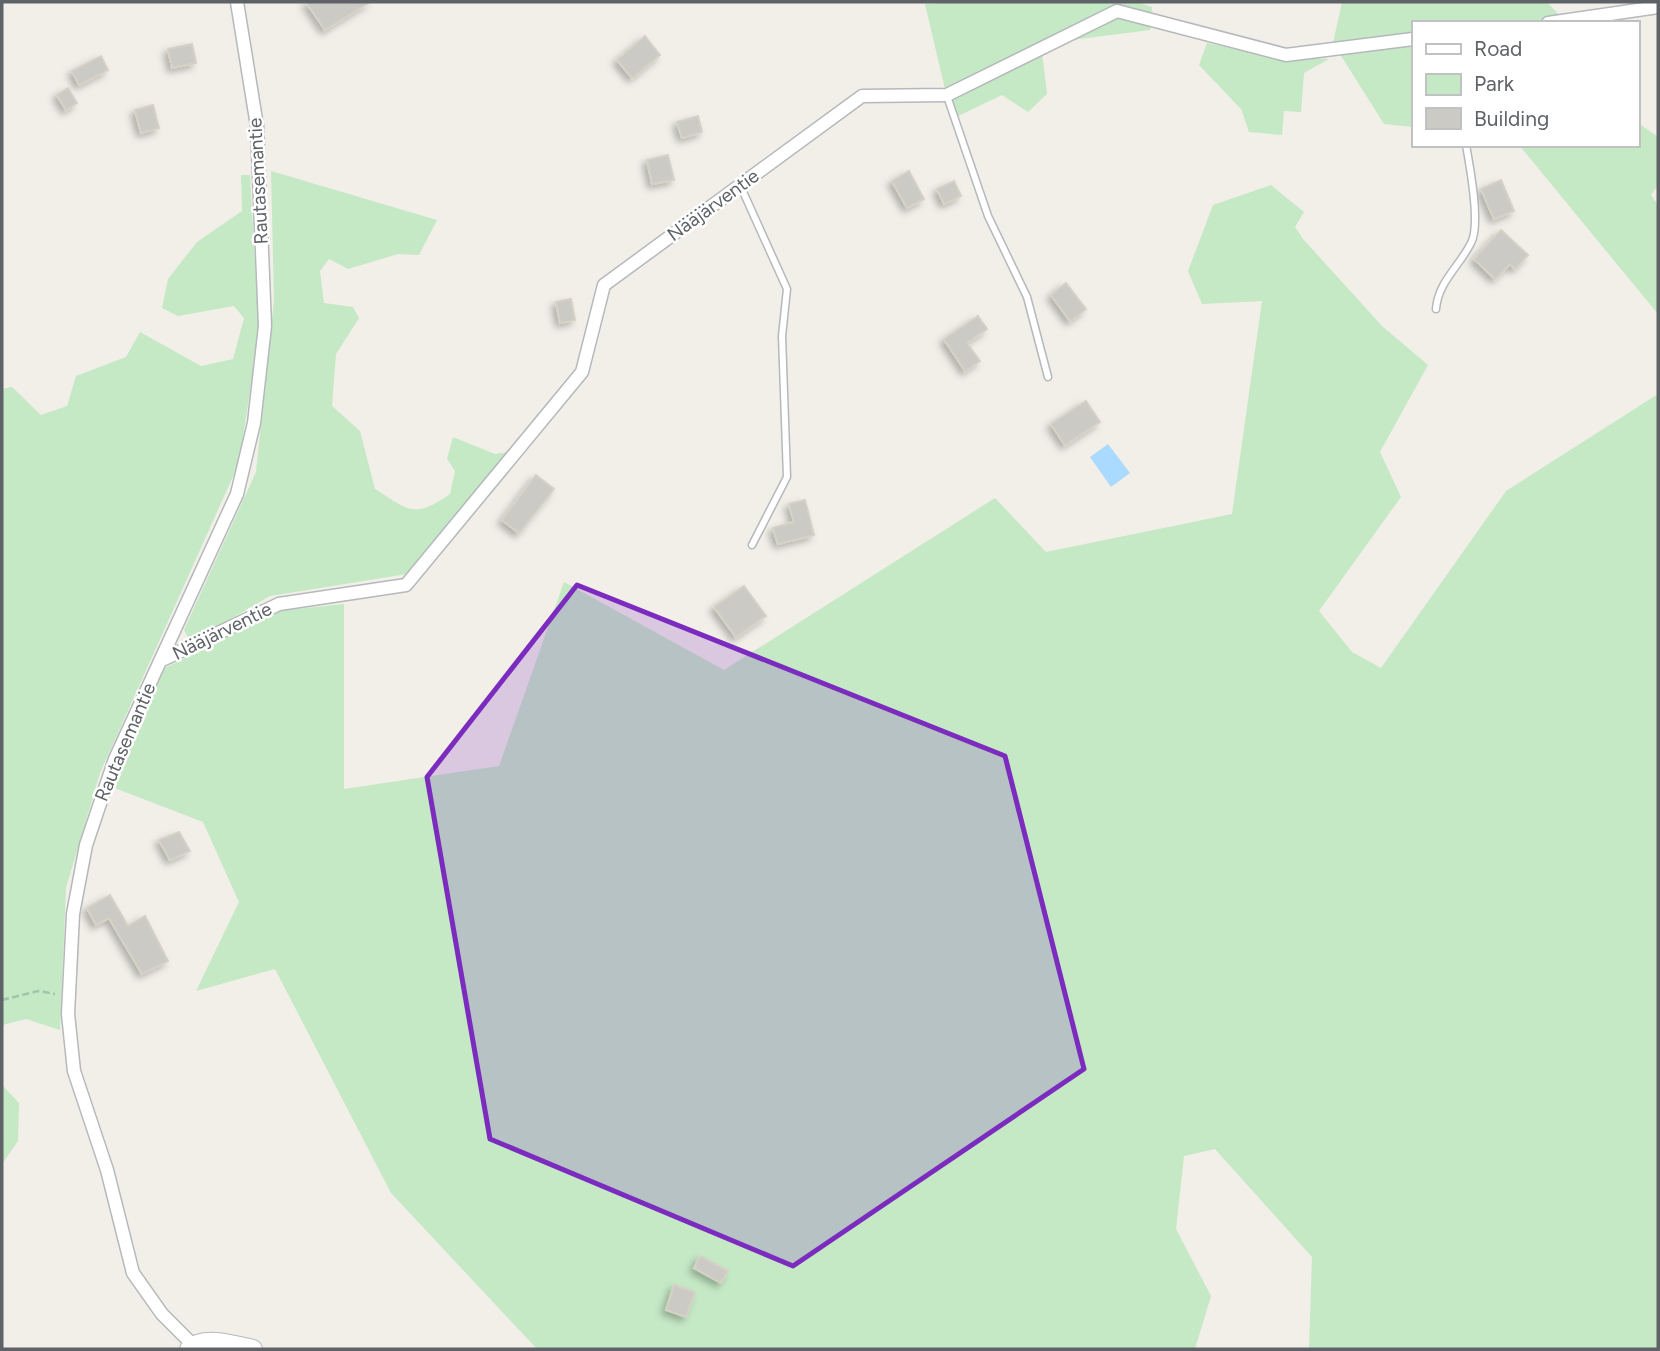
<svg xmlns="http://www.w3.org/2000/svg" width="1660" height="1351" viewBox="0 0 1660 1351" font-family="Figtree,sans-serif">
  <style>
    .green { fill: #c5e8c5 }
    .water { fill: #aadaff }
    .building { fill: #cccac5; stroke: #d6d1c6; stroke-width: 2; filter: url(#shadow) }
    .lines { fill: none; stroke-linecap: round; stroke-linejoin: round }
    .lane-casing { stroke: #b5b8bc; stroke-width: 9 }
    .street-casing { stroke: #b5b8bc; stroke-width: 15 }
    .secondary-casing { stroke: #b6babf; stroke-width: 20 }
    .path { stroke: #9cc7a9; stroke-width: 2.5; stroke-dasharray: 7 3.5; stroke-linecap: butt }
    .lane { stroke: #fff; stroke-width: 6 }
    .street { stroke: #fff; stroke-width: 12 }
    .secondary { stroke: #fff; stroke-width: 18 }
    .marked { fill: #7b2cbf; fill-opacity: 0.2; stroke: #7b2cbf; stroke-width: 5; stroke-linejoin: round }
    .labels { text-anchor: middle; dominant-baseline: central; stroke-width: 5; stroke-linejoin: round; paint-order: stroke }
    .street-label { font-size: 19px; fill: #5f6368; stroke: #fff }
  </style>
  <defs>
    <filter id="shadow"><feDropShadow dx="-4" dy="4" stdDeviation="3.5" flood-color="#0004"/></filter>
  </defs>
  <rect width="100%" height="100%" fill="#f1efe8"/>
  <path class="green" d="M955,2h181l16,5 -2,23 -109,14 6,50 -19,18 -26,-17 -50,24 -27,-115z
    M1342,2h205l20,21h-154v104l-29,-3 -51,-81z
    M1207,43l56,12 66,4 -25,14 -3,39 -17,-1 -2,24 -33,-3 -8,-23 -42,-44z
    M1637,122l21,15v48l-7,10 7,10v109l-139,-169h118z
    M271,171l166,49 -18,35 -21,-1 -50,15 -19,-10 -9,12 4,32 29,4 6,11 -23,36 -4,52 28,25 15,58c35,22 39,30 75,5l5,-23 -8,-12 6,-22 42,17 14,-2 -102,122 -137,22 -79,46 -7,-12 72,-158 18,-172z
    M241,175h9l9,158 -20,130 -139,310 -34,115 -6,142 -34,-11 -24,6v-636l10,-2 29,28 26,-9 9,-30 50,-19 14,-25 61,34 32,-7 11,-41 -10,-12 -56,10 -16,-8 6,-29 29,-37 45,-31z
    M1271,185l33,27 -9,15 8,12 79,87 46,39 -48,87 21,45 -82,114 33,41 29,16 125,-177 152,-97v955h-349l3,-92 -97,-108 -31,7 -8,73 35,67 -16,53h-658l-146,-156 -116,-224 -79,22 43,-89 -36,-80 -91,-35 53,-119 113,-57 66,-7v185l155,-23 65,-184 160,88 271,-172 51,54 186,-38 30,-213 -60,3 -14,-33 25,-66z
    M2,1085l17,18 -1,38 -16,23z"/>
  <path class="water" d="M1108,444l22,29 -19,14 -21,-30z"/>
  <path class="building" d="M306,2h64l-45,28z
    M645,36l15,19 -28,23 -15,-18z
    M192,44l4,19 -24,5 -4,-19z
    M101,56l7,14 -29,15 -7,-14z
    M68,88l9,15 -11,7 -9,-15z
    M153,105l6,23 -18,5 -6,-23z
    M698,116l4,16 -20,6 -5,-16z
    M668,155l6,25 -22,4 -5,-24z
    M909,171l15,28 -17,9 -15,-27z
    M1501,180l13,31 -20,8 -13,-30z
    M954,181l7,15 -17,8 -7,-15z
    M1501,230l27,25 -13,14 -5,-5 -15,15 -21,-20z
    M1066,283l20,26 -16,12 -19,-26z
    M571,299l4,21 -15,3 -4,-21z
    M978,316l9,13 -20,14 13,18 -15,10 -21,-32z
    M1086,401l14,21 -35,23 -14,-21z
    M536,475l18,14 -35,44 -17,-13z
    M805,500l9,35 -36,9 -5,-16 21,-6 -5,-18z
    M744,586l22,30 -30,21 -22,-30z
    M179,832l11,19 -20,9 -11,-20z
    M110,895l18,31 17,-10 23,45 -26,13 -33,-56 -13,7 -9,-17z
    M700,1256l28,15 -7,12 -27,-15z
    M674,1285l21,7 -9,25 -20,-7z"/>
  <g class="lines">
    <g class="lane-casing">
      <path id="lane" d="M947,96l41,120 39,81 21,80
        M740,185l47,104 -5,47 5,141 -35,68
        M1436,309c2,-27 23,-42 35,-66 10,-18 -1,-76 -5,-98"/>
    </g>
    <g class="street-casing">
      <path id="street" d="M1548,23l110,-16
        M160,661l119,-57 127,-19 176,-213 22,-87 258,-189 85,-1 170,-84 169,44 127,-16
        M193,1345l-31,-31 -29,-41 -26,-103 -33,-99 -6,-57 5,-100 13,-69 29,-86 122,-265 17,-71 11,-97 -8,-200 -20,-124"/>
    </g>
    <g class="secondary-casing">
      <path id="secondary" d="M189,1349c15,-14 46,-4 64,0"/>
    </g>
    <path class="path" d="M2,1000l36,-9 17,3"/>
    <use href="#lane" class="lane"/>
    <use href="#street" class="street"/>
    <use href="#secondary" class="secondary"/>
  </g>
  <path class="marked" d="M577,585l428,171 79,313 -291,197 -303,-127 -63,-362z"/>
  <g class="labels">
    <g class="street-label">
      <text transform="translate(258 181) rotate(-93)">Rautasemantie</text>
      <text transform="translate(713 205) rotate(-36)">Nääjärventie</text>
      <text transform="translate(222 631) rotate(-26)">Nääjärventie</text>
      <text transform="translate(125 742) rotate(-67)">Rautasemantie</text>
    </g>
  </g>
  <rect width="1660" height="1351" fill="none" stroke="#5f6368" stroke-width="7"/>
  <rect x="1412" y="21" width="228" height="126" fill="#ffffff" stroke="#bfc1c3" stroke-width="2"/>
  <rect x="1426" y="44" width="35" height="10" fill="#ffffff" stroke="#bfc1c3" stroke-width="2"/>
  <text x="1474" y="56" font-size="21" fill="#5f6368">Road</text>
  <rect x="1426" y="74" width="35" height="21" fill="#c5e8c5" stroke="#bfc1c3" stroke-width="2"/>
  <text x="1474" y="91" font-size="21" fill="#5f6368">Park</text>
  <rect x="1426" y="108" width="35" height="21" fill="#cccac5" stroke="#bfc1c3" stroke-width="2"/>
  <text x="1474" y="126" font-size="21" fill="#5f6368">Building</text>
</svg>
